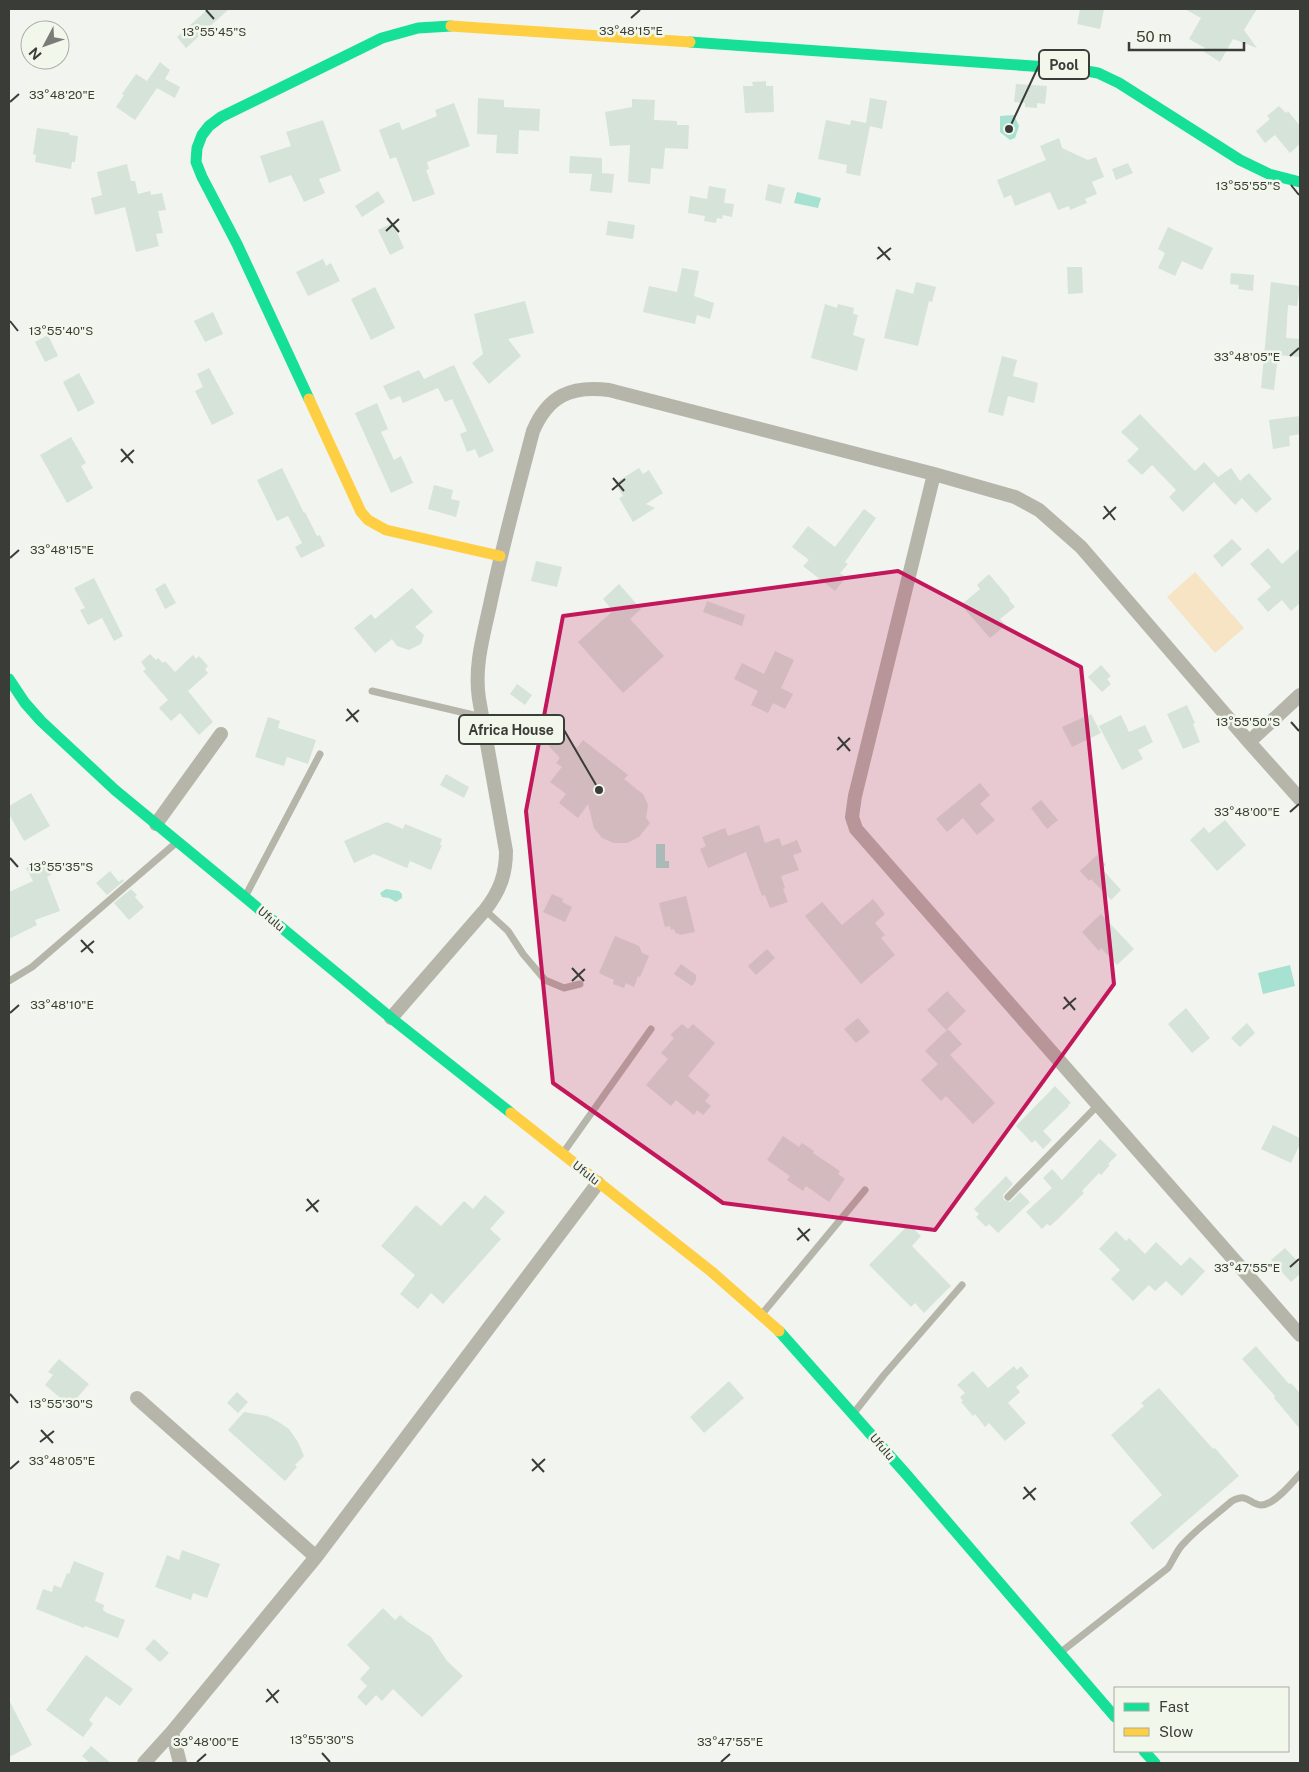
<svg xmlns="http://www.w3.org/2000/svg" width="1309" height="1772" viewBox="0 0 1309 1772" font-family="'Public Sans',sans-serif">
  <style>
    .green { fill: #f6e4c5 }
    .water { fill: #a6e1d1 }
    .building { fill: #d6e3d8 }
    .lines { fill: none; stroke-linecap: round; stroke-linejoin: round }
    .lane { stroke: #b6b5a9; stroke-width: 7 }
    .street { stroke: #b6b5a9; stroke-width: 14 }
    .fast { stroke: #16e098; stroke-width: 11 }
    .slow { stroke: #ffcf43; stroke-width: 11 }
    .marked { fill: #c2185b; fill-opacity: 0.2; stroke: #c2185b; stroke-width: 4; stroke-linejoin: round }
    .ticks { fill: none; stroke: #3a3c38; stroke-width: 2 }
    .labels { text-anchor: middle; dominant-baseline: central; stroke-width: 5; stroke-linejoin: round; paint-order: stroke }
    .street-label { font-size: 12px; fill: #3a3c38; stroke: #f2f7ec }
    .ticks-label { font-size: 12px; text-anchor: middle; fill: #3a3c38; stroke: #f2f7ec; stroke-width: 5; stroke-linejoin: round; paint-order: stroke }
    .leader { fill: none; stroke: #3a3c38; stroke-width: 2 }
    .callout-dot { fill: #3a3c38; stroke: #f2f7ec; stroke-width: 2 }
    .callout { fill: #f2f7ec; stroke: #3a3c38; stroke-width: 2 }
    .callout-label { font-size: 14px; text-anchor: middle; font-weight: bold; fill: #3a3c38 }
  </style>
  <rect width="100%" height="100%" fill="#f2f4ef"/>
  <path class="green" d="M1195,572l49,56 -29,25 -48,-56z"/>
  <path class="water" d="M1014,115l5,11 -4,12 -5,2 -10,-8v-16z
    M797,192l24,6 -3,10 -24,-5z
    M656,844h9v17h4v7h-13z
    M386,889l13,2 3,3v4l-6,4 -7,-4 -7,-1 -2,-4z
    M1290,965l5,21 -32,8 -5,-21z"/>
  <path class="building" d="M208,9h21l-43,39 -9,-11z
    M1080,9h24l-4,20 -23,-5z
    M1185,9h72l-13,21 13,18 -24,-9 -13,23 -17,-11 2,-3 -16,-9 12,-21z
    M160,62l10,8 -5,9 15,8 -5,11 -18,-10 -22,32 -19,-13 8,-12 -2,-1 14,-20 11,7z
    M766,81v5h7l1,26 -29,1 -2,-27h10l-1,-4z
    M1016,84l31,2 -2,18 -8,-1v5l-12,-1v-4l-11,-1z
    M478,98l26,2v7l36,2 -1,22 -20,-1 -1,24 -22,-1 1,-18 -20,-1z
    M870,98l17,3 -5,28 -12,-3 -10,50 -14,-3 1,-8 -29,-6 8,-39 24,5 1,-5 15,3z
    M632,99l23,1 -1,20 23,1v4h12l-1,24 -23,-1 -2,21 -12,-1 -1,16 -22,-2 2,-37 -20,1 -5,-34 27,-5z
    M454,103l16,43 -43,16 2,7 -3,1 9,24 -22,8 -17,-45 -6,2 -11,-29 20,-8 3,8 35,-14 -2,-6z
    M1279,106l7,7 2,-2 12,15v18l-10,9 -15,-18 -10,8 -9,-12 14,-12 -3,-3z
    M323,120l18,51 -22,8 6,14 -21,9 -13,-27 -22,8 -9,-27 31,-10 -5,-14z
    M37,128l33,5 -1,2 9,1 -3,26h-3l-1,7 -36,-7 1,-7 -3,-1z
    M1059,138l3,10 26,12 8,-3 8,20 -12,5 5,12 -12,5 2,4 -17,7 -1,-4 -11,4 -8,-18 -35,14 -4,-11 -7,3 -7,-18 49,-20 -6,-14z
    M570,156l32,2v15l12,1 -2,19 -22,-2 2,-17 -23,-1z
    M1128,163l5,10 -17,7 -4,-11z
    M127,164l4,17h4l3,13 12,-3 1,4 11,-2 4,17 -8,1 5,22 -7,1 3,12 -23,6 -11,-45 -30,8 -4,-17 11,-3 -5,-23z
    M768,184l17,4 -4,16 -16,-4z
    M709,186l17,3 -2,14 10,1 -2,13 -9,-2 -1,4 -5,-1 -1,5 -12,-2 1,-5 -17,-3 2,-17 17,3z
    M378,191l7,11 -23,15 -7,-11z
    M608,221l27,4 -2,14 -27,-4z
    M393,223l11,25 -14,7 -12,-25z
    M1168,227l45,21 -11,22 -20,-9 -7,15 -17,-8 7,-15 -7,-4z
    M323,259l3,7 5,-3 9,18 -32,15 -12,-24z
    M1067,267h15l1,26 -15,1z
    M682,268l17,3 -5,25 20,7 -4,16 -13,-4 -2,9 -52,-12 6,-26 28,6z
    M1231,273l23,2 -1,16 -15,-2 1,-4 -9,-1z
    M916,282l20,5 -4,15 -3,-1 -11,45 -34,-8 12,-49 17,5z
    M1271,282l29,4 -3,20 -9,-1 -2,33 14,1v18l-22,-2 -4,35 -13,-2z
    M375,287l20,41 -24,12 -20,-41z
    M525,301l9,32 -26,6 13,17 -32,28 -17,-21 11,-9 -9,-40z
    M825,304l12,4 1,-4 16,4 -1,6 5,1 -5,20 12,4 -8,32 -46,-13z
    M213,312l10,22 -18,8 -11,-21z
    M48,335l10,21 -13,6 -10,-20z
    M1002,356l15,4 -4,16 25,7 -4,20 -26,-7 -5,20 -15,-4z
    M454,365l40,86 -15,7 -4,-9 -8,3 -7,-18 7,-3 -15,-32 -7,3 -7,-14 -35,15 -3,-7 -10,4 -7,-14 36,-16 5,9z
    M209,368l25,46 -22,11 -17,-34 8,-4 -6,-13z
    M79,373l16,30 -17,9 -15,-30z
    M377,403l11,26 -7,3 13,28 7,-4 12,27 -22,10 -36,-80z
    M1140,414l55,57 9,-9 14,15 13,-9 9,13 9,-8 23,26 -16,14 -14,-15 -7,7 -21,-23 -31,30 -14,-15 7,-7 -24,-25 -10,10 -15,-14 12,-12 -18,-17z
    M1300,416v18l-11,2 1,10 -17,3 -4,-29z
    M71,437l15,26 -5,3 12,22 -26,15 -27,-48z
    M282,468l22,45 1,-1 12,24 3,-1 5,11 -24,12 -6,-11 7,-4 -14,-27 -11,5 -20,-41z
    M639,468l4,6 6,-4 14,23 -17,11 9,4 -22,14 -14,-24 4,-2 -8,-13z
    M434,485l19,5 -2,9 9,2 -4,16 -28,-8z
    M864,509l12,9 -31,44 3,2 -8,9 6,4 -11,14 -32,-25 6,-6 -17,-13 16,-21 27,21z
    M1232,539l10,10 -20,18 -9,-11z
    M1268,548l14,16 18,-16v55l-9,8 -9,-11 -14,12 -11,-13 14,-12 -21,-23z
    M536,561l26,6 -5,20 -26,-6z
    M989,574l21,25 -1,1 6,7 -15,12 6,6 -16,13 -29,-33 19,-16 -3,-4z
    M94,578l29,58 -9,5 -12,-23 -14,7 -8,-15 5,-2 -11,-20z
    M165,583l11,20 -11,6 -10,-20z
    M619,584l22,25 -11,10 34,37 -41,37 -45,-51 35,-31 -10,-12z
    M412,588l21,24 -18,15 9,8 -3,9 -12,6 -12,-4 -5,-7 -17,14 -21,-25 17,-14 4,5z
    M707,601l38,14 -3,11 -39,-14z
    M775,651l19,9 -13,28 12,6 -8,15 -12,-6 -5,10 -17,-8 7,-14 -24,-12 8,-16 22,11z
    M150,654l6,6 2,-2 5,5 2,-2 10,11 18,-17 3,4 3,-3 9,10 -3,3 3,4 -20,18 25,31 -14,13 -19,-22 -9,8 -12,-13 9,-8 -25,-29 3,-2 -5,-7z
    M1101,665l10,11 -4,3 4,5 -9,8 -14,-15z
    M517,684l15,11 -7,10 -15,-11z
    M1187,705l8,18 -2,1 7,18 -17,7 -16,-35z
    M1091,714l10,19 -29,14 -10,-20z
    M1121,715l8,17 16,-7 8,17 -15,8 5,9 -21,11 -23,-44z
    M268,717l12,4 -2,7 38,12 -8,24 -21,-7 -3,9 -29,-9z
    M547,717l30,31 6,-8 45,35 -4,4 19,15 5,11 -2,13 4,5 -11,14 -12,6h-13l-12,-5 -8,-10 -6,-24 -10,14 -19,-15 7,-9 -16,-12 12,-15 -6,-4 4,-5 -26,-28z
    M446,774l23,13 -5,11 -24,-13z
    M980,783l10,12 -10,9 15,16 -18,15 -14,-17 -16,14 -11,-13z
    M31,793l19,33 -26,15 -15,-27v-8z
    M1041,800l17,20 -11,9 -16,-21z
    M1225,820l21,25 -29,26 -27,-31 14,-13 5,6z
    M387,822l16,7 2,-5 37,15 -2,6h2l-11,25 -21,-9 -3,7 -33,-14 -20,9 -10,-22z
    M759,825l6,18 14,-5 3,8 15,-6 5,12 -9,3 6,15 -18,6 4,12 -2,1 5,13 -18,6 -5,-13 -3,1 -16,-44 -38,16 -8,-19 6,-3 -4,-9 23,-9 3,8z
    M1097,855l9,10 -4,4 19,21 -10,10 -20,-21 -2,2 -9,-10z
    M44,859l8,15 -5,3 13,34 -25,9 2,5 -28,14v-47l24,-11 -7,-13z
    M110,871l9,11 3,-3 2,2 -17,14 -11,-12z
    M131,889l6,6 -2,2 9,10 -15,13 -15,-17z
    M552,894l11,5 -1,3 10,5 -7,15 -22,-10z
    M686,896l9,36 -16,3v-2l-3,1 -2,-5 -3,1 -1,-4 -5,1 -6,-24z
    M873,899l12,15 -10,9 10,12 -4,3 14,17 -34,29 -56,-68 17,-14 20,23z
    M1101,914l33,35 -17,16 -16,-17 -2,3 -17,-19z
    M615,936l24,10 3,7 7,3 -9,21 -2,-1 -4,11 -8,-4 -2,5 -11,-4 1,-4 -15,-7z
    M767,949l8,9 -19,17 -8,-9z
    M681,964l15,11v5l-4,6 -18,-12z
    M947,991l19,20 -20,19 -19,-20z
    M1186,1008l24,30 -18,15 -24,-29z
    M858,1018l12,14 -14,11 -12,-14z
    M1247,1023l8,10 -15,14 -9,-9z
    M682,1024l6,5 5,-5 22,19 -27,33 22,19 -5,6 6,5 -8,9 -6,-5 -3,5 -18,-15 -5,6 -25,-21 22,-26 -7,-6 13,-15 -4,-3z
    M948,1029l14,15 -12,11 45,48 -22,21 -27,-28 -5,5 -20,-21 17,-16 -13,-13z
    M1055,1086l16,17 -3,2 1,1 -26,25 9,9 -9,9 -8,-9 -3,3 -16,-17z
    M1273,1125l27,13v6l-9,19 -30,-14z
    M783,1136l16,11 3,-4 12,8 -1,2 27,18 -2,3 7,5 -16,23 -23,-16 -3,5 -16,-11 3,-4 -23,-16z
    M1100,1139l17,16 -9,9 2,1 -9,10 -2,-2 -17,18 2,2 -25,25 -9,8 -3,-2 -5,5 -16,-17 26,-24 -9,-10 9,-9 10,11z
    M1006,1176l7,8 -10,11 1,5 6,2 10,-10 10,10 -32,31 -9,-9 -3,3 -10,-10 3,-3 -5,-5z
    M485,1195l20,17 -15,17 11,10 -58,65 -12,-11 -13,16 -18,-15 15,-19 -34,-29 35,-41 25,21 23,-25 9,8z
    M909,1224l12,12 -9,10 39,40 -27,27 -9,-10 -4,4 -42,-42z
    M1116,1231l10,10 3,-3 16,16 11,-12 25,24 9,-9 15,14 -23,25 -16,-15 -11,10 -6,-6 -16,16 -22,-22 9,-9 -21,-21z
    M1285,1248l15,16v10l-9,8 -20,-22z
    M1256,1346l33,38 2,-1 9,10v36l-26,-31 1,-2 -33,-37z
    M59,1359l30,25 -19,22 -25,-21 8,-10 -5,-3z
    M1014,1366l3,4 4,-4 8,10 -13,11 4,5 -12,11 18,20 -21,18 -16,-18 -4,4 -10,-13 -2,2 -12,-14 2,-1 -3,-4 5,-4 -8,-8 16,-14 15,17z
    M729,1381l15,17 -40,35 -14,-16z
    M1159,1388l54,61 2,-1 24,28 -86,74 -23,-27 32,-28 -51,-60 33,-29 -3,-3z
    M237,1392l11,10 -10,11 -11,-10z
    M244,1412l23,4 10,5 12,8 9,13 6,14 -9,9 2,2 -12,14 -57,-51z
    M182,1550l38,14 -13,34 -14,-5 -2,7 -36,-13 12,-32 12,5z
    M74,1561l30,12 -9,28 9,4 -1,5 4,3 18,7 -7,18 -33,-12 -1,2 -48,-19 7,-20 9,3 2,-7 7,3 6,-15 2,1z
    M383,1608l12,12 5,-5 8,7 23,15 16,24 16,15 -41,41 -29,-28 -11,12 -6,-6 -10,11 -9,-9 10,-11 -7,-7 10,-11 -23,-23z
    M154,1639l15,14 -9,9 -15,-13z
    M86,1655l47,34 -13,17 -14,-10 -17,24 4,4 -10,13 -37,-27z
    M9,1700l23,45 -23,12z
    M91,1746l20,17h-21l-8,-7z"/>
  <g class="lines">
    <path class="lane" d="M372,691l110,26
      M246,895l74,-141
      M485,910l23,21 15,23 22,26 19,8 16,-4
      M9,981l23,-14 145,-125
      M563,1153l88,-124
      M1008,1197l90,-92
      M762,1314l103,-124
      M853,1414l31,-39 78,-90
      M1061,1652l107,-84c6,-9 9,-19 17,-26 14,-15 32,-28 47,-41 17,-9 17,4 30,4 13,-1 30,-22 38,-31"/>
    <path class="street" d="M934,474l-79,322 -3,21 4,12 444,506
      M1249,742l51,-47
      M156,824l65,-90
      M391,1018l94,-108c15,-19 21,-36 21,-59l-27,-152c-5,-32 4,-62 11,-94 12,-58 28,-116 43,-174 15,-35 38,-46 76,-41l325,84 81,23 24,13 42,37 168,195 51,57
      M137,1398l179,159
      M172,1732l8,31
      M144,1763l28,-31 144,-175 282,-374"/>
    <path class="fast" d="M690,42l385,27 23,4 21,10 121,77 29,14 31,8
      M309,399l-72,-155 -35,-67 -6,-15 1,-14 5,-13 7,-9 12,-9 161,-79 36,-10 33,-2
      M9,679l16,24 16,18 74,69 276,228 120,95
      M779,1331l127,143 209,243
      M1144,1751l11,12"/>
    <path class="slow" d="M451,26l239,16
      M309,399l52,113 7,8 18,10 114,26
      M511,1113l201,159 67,59"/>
  </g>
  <path class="marked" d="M898,571l183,96 33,317 -179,246 -212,-27 -170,-120 -27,-272 37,-195z"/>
  <path class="ticks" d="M206,10l8,9M631,18l9,-8M10,102l9,-8M1291,185l8,10M387,218l12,14M386,231l13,-12M878,247l12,13M877,259l14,-11M10,321l8,10M1290,356l9,-8M121,449l12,14M121,462l13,-12M613,478l11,13M612,490l13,-11M1104,506l11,14M1103,519l13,-12M10,558l9,-8M347,709l11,13M346,721l13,-11M1291,722l8,9M838,737l12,14M837,750l13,-12M1290,812l9,-8M10,858l8,9M81,940l12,13M81,952l13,-11M572,968l12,13M572,981l13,-12M1064,997l11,13M1063,1009l13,-11M10,1013l9,-8M307,1199l11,13M306,1211l13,-11M798,1228l11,13M797,1240l13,-11M1290,1267l9,-8M10,1394l8,9M41,1430l12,13M40,1442l14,-11M532,1459l12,13M10,1469l9,-8M532,1471l13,-12M1024,1487l11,13M1023,1499l13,-11M267,1689l11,14M266,1702l13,-12M322,1753l8,9M197,1762l9,-8M721,1762l9,-8"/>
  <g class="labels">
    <g class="street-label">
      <text transform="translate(271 919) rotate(40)">Ufulu</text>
      <text transform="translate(586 1173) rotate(38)">Ufulu</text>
      <text transform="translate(882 1447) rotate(49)">Ufulu</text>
    </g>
  </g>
  <g class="ticks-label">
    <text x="631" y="35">33°48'15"E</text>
    <text x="214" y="36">13°55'45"S</text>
    <text x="62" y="99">33°48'20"E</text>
    <text x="1248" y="190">13°55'55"S</text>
    <text x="61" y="335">13°55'40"S</text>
    <text x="1247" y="361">33°48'05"E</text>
    <text x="62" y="554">33°48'15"E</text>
    <text x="1248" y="726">13°55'50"S</text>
    <text x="1247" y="816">33°48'00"E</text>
    <text x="61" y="871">13°55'35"S</text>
    <text x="62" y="1009">33°48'10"E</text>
    <text x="1247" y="1272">33°47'55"E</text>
    <text x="61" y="1408">13°55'30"S</text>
    <text x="62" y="1465">33°48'05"E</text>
    <text x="322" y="1744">13°55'30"S</text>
    <text x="206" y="1746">33°48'00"E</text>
    <text x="730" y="1746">33°47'55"E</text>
  </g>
  <path class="leader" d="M1009 129L1039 65M599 790L564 730"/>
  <g class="callout-dot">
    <circle cx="1009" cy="129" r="5"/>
    <circle cx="599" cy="790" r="5"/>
  </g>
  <g class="callout">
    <rect x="1039" y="50" width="50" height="29" rx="5"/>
    <rect x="459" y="715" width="105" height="29" rx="5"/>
  </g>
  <g class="callout-label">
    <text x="1064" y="70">Pool</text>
    <text x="511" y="735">Africa House</text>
  </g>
  <rect width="1309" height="1772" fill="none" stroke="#3a3c38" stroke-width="20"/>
  <rect x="1114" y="1687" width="175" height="65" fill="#f2f7ec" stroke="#a8aca4"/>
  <rect x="1124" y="1703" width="25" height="8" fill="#16e098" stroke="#a8aca4"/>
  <text x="1159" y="1712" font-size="15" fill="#3a3c38">Fast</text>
  <rect x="1124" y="1728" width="25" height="8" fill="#ffcf43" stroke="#a8aca4"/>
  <text x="1159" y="1737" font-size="15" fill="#3a3c38">Slow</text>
  <g transform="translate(45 45) rotate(229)"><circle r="24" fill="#f2f7ec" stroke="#a8aca4"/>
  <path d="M0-4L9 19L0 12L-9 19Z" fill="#7a7c78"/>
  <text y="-8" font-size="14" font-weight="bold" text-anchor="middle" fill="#3a3c38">N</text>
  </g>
  <path d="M1129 42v8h115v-8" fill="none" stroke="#3a3c38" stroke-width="2.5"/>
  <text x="1136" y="42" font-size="15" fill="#3a3c38" stroke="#f2f7ec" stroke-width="4" paint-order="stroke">50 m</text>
</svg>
